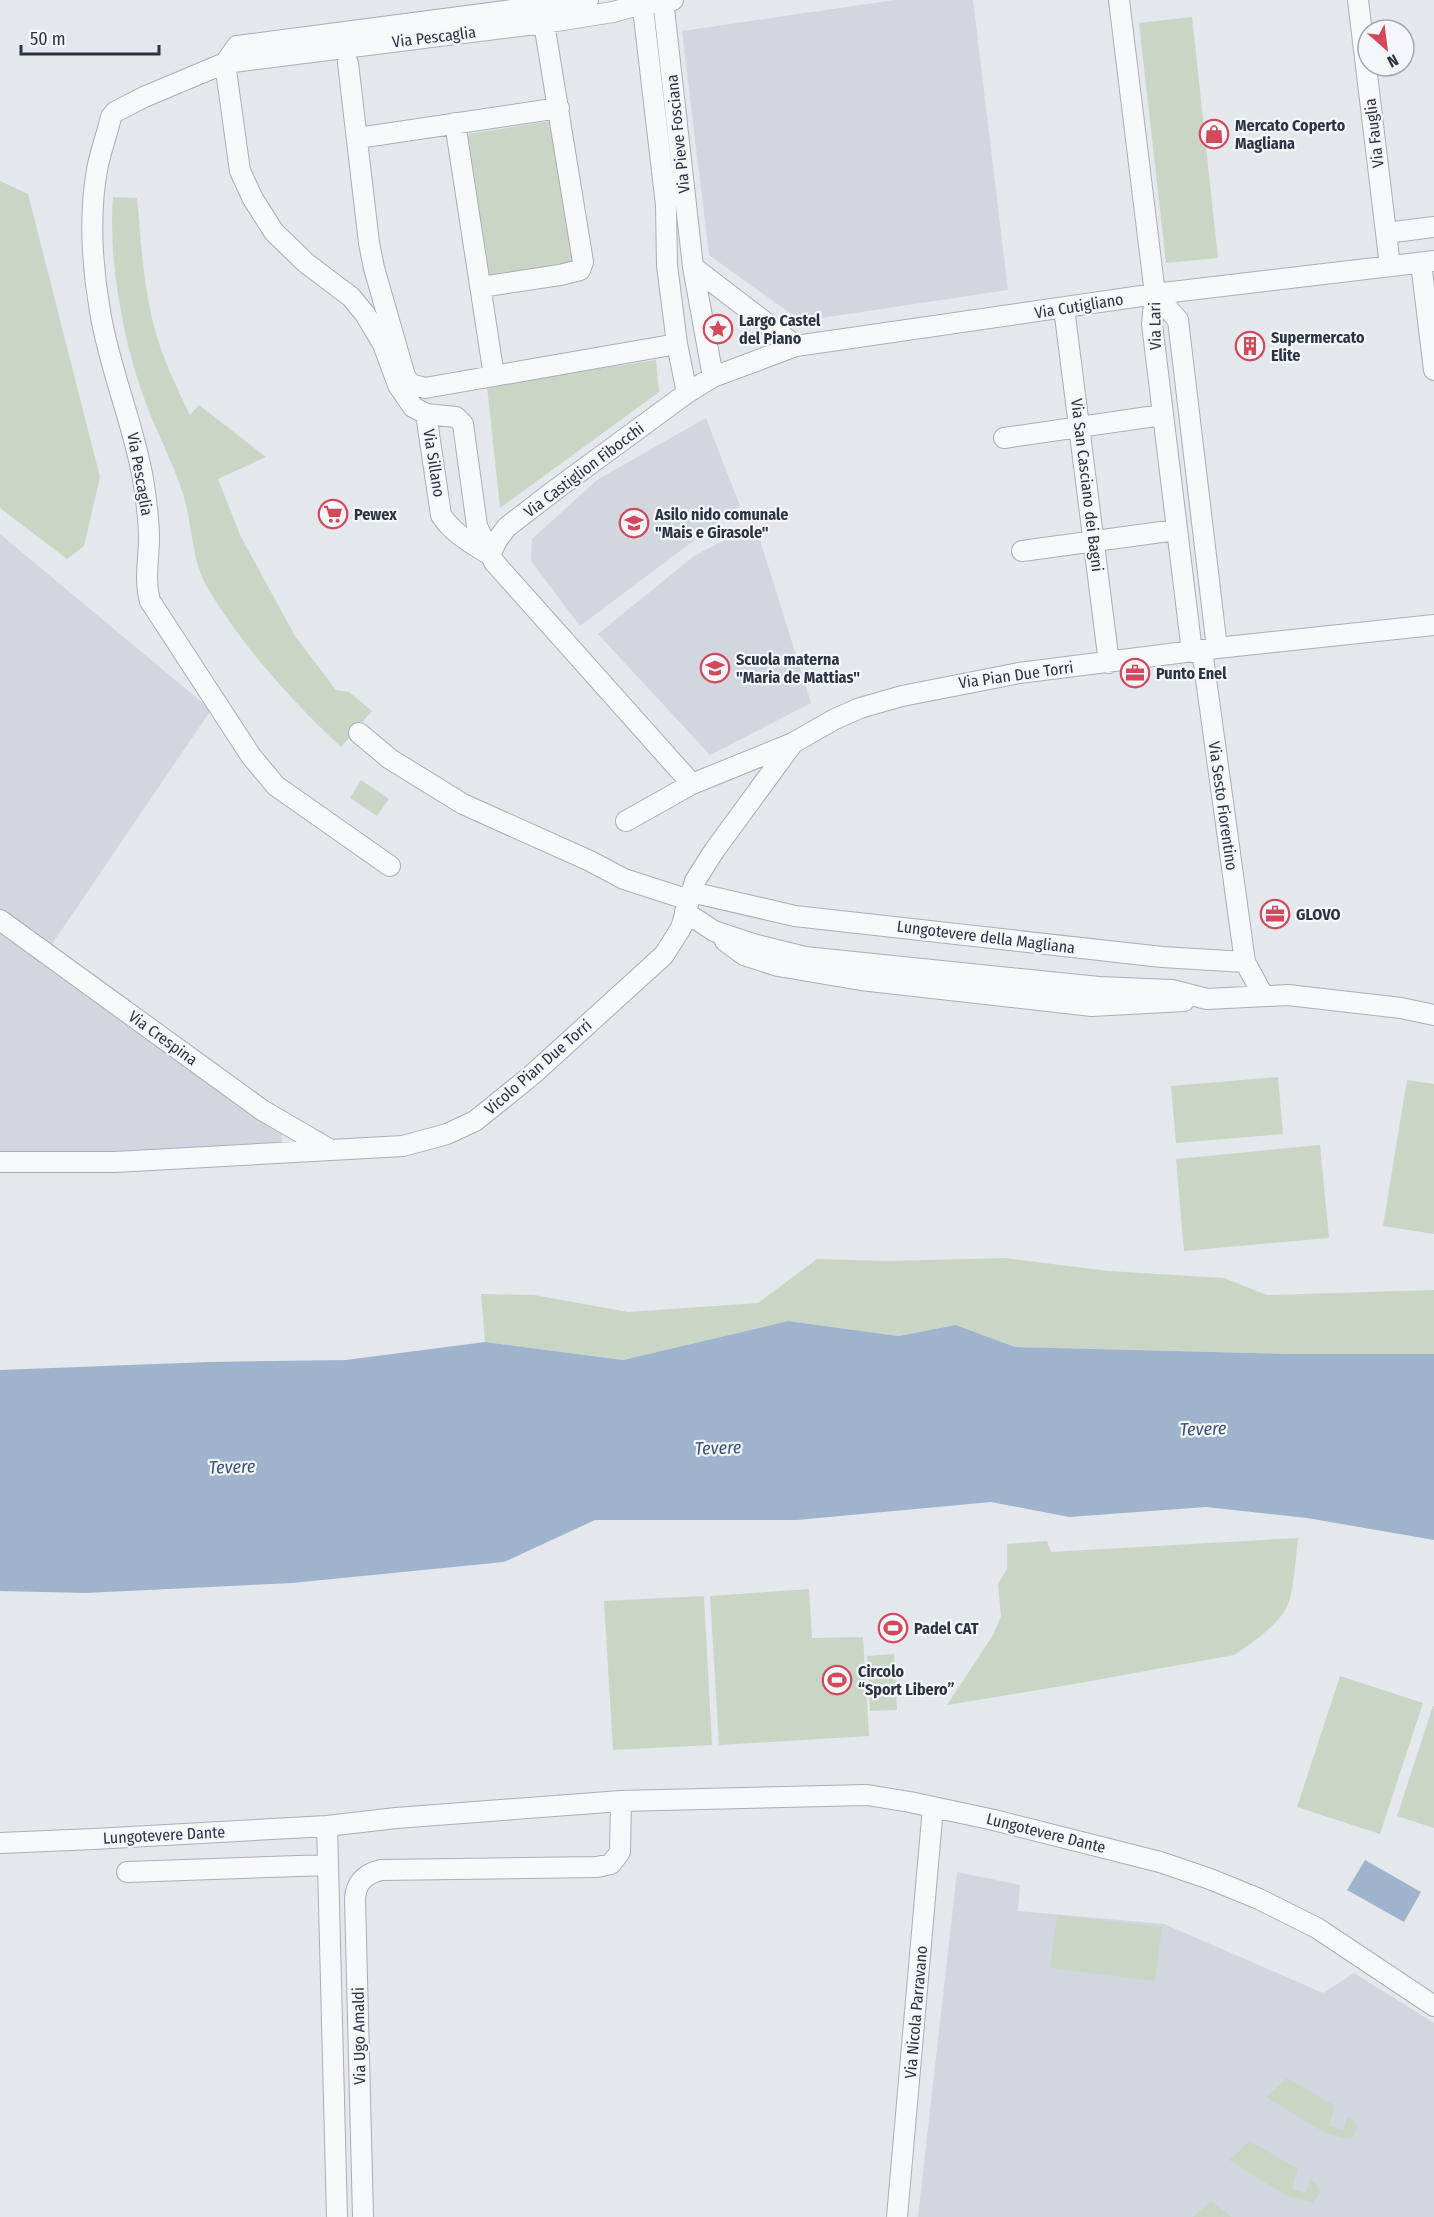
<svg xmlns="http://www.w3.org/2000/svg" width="1434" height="2217" viewBox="0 0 1434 2217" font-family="'Fira Sans Condensed',sans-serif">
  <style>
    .built { fill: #d2d6de }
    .green { fill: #c9d6c5 }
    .water { fill: #9fb4cc }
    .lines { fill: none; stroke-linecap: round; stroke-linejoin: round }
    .street-casing { stroke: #a9aeb7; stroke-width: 22 }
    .street { stroke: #f7f8fa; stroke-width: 20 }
    .labels { text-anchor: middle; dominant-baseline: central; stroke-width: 4.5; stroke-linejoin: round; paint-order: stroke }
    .street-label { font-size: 16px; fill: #2b3445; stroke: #f4f6f9 }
    .poi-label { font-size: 16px; font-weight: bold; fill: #2b3445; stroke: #f4f6f9; text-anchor: start }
    .water-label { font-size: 18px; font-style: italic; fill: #34527a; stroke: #f4f6f9 }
  </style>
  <rect width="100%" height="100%" fill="#e4e7ec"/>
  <path class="built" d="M895,0h78l35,290 -207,31 -92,-66 -27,-224z
    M706,418l34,88 -160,120 -49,-65 1,-22 65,-59z
    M755,524l56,179 -101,52 -112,-121 96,-78z
    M0,534l211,176 -159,234 230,167v52l-282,10z
    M957,1872l63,13 -2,26 146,13 159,69 31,-20 80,50v194h-516z"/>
  <path class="green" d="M1192,17l26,241 -52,5 -27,-240z
    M557,120l20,142 -88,14 -21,-142z
    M0,181l28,13 72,283 -16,69 -17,13 -67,-51z
    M113,197l24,1c4,42 6,86 17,128 8,31 22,60 36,89l9,-10 67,52 -48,22 23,58 54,99 41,54 13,2 23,19 -31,36c-50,-47 -99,-101 -134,-160 -17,-31 -14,-64 -25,-96 -10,-32 -27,-61 -38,-93 -21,-58 -36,-140 -31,-201z
    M656,360l3,32 -159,116 -13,-122z
    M361,780l28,19 -12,17 -27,-18z
    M1278,1077l5,57 -107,9 -5,-57z
    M1407,1080l27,4v150l-51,-8z
    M1320,1145l9,93 -145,13 -8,-92z
    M1005,1258l104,13 115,7 43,17 167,-5v64h-141l-278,-7 -59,-22 -58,11 -110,-15 -165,39 -138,-18 -4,-48 53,1 94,17 130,-9 59,-44 71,2z
    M1298,1538c-2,16 -4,52 -10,66 -7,19 -37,40 -54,51l-160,29 -127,21 46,-70 8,-19 -3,-32 9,-15v-25l40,-3 4,11z
    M809,1589l3,49 51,-1 6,99 -150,9 -9,-149z
    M704,1596l8,149 -99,5 -9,-149z
    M894,1654l3,56 -27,1 -3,-55z
    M1340,1676l83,27 -43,131 -83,-27z
    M1433,1706h1v122l-37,-12z
    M1057,1915l105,12 -7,54 -105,-13z
    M1287,2078l48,28 -6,20 14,4 5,-14 8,7 1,6 -6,11 -26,-7 -59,-36z
    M1250,2141l48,28 -6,20 14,4 4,-14 8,7 2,6 -7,11 -26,-7 -58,-36z
    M1211,2201l21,16h-39z"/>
  <path class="water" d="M788,1321l110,15 58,-11 59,22 278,7h141v186l-127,-22 -101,-11 -137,10 -78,-15 -194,18h-202l-91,42 -212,21 -206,10 -86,-2v-221l208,-8 138,-2 139,-18 138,18z
    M1365,1860l56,32 -17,30 -57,-32z"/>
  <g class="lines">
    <g class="street-casing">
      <path id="street" d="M642,0l24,205 1,60 10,79 10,49
        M663,0l30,267 20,110
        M1119,0l36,294 -3,30 40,328
        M1358,0l32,266
        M225,63l15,108 13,28 21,33 32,31 45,34 14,17 18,30 15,41 15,22 13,7 30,3 7,7 14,102 17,36 198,222
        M225,63l12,-17 351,-46
        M348,63l21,180 5,25 31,108 6,8 14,4 252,-44
        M455,123l39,253
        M358,138l201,-30
        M1386,233l48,-6
        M1421,263l13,107
        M693,267l103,79
        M481,287l79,-12 20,-5 3,-8 -39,-239
        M1155,294l23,26 39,328
        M1064,308l45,355
        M426,414l15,101c11,18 32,29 49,40
        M1004,438l158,-23
        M1022,551l154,-21
        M490,555l7,-15 10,-13 48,-37 132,-97 26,-16 83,-31 359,-52 279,-33
        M1202,650l43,312 18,33
        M359,733l31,26 73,45 127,57 34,18 65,21
        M626,821l66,-37 101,-41 42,-24 25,-11 42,-12 117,-23 198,-25 217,-23
        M390,866l-114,-80 -25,-30 -101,-155c-6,-21 -1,-42 -1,-63 0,-20 -3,-40 -6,-59 -10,-57 -34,-111 -43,-168 -8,-44 -11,-97 -3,-141 3,-18 10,-35 14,-53l4,-5 29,-15 81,-34 319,-40 69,-11 29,-8 31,-4
        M691,892l104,24 367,41 83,5
        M685,912l29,19 39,13 52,13 294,30 73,3 35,9 81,-4 113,13 33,7
        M0,920l262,190 67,39
        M725,941l19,14 34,11 83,14 231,26 92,-5
        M0,1162h115l288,-16 44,-12 28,-13 57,-46 132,-120 17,-27 14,-47 19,-30 79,-108
        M0,1843l94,-4 233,-13 69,-8 225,-17 246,-6 43,7 84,18 166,42 50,17 49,20 58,29 117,78
        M328,1865l9,352
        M127,1872l201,-7 -1,-39
        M363,2217l-8,-318c1,-17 10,-25 26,-29l216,-3 14,-3 9,-12 1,-51
        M897,2217l36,-410"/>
    </g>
    <use href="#street" class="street"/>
  </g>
  <defs>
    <g id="shop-ring" transform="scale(1.5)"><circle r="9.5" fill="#f4f6f9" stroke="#d1495b" stroke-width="1.5"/><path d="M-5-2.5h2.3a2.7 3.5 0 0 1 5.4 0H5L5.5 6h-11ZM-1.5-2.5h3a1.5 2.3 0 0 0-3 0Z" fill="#d1495b"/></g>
    <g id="sight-ring" transform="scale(1.5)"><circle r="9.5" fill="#f4f6f9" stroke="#d1495b" stroke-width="1.5"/><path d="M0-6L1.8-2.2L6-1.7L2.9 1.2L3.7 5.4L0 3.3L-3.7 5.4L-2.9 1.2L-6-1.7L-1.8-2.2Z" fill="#d1495b"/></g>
    <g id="building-ring" transform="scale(1.5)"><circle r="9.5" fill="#f4f6f9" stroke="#d1495b" stroke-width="1.5"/><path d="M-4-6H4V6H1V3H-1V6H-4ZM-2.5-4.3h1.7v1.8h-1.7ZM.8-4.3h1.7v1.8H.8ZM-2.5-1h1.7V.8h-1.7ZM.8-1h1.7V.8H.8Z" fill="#d1495b"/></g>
    <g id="supermarket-ring" transform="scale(1.5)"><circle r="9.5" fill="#f4f6f9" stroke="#d1495b" stroke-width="1.5"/><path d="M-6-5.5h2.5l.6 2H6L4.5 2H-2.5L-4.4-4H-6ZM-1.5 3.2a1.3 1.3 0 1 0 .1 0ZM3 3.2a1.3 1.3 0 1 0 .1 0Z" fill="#d1495b"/></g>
    <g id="school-ring" transform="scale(1.5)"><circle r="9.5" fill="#f4f6f9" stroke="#d1495b" stroke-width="1.5"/><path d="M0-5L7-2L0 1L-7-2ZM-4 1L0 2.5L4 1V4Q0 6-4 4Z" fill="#d1495b"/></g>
    <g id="office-ring" transform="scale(1.5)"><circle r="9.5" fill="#f4f6f9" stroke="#d1495b" stroke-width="1.5"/><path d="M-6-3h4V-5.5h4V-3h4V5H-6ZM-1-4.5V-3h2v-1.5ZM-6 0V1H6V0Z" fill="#d1495b"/></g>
    <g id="stadium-ring" transform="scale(1.5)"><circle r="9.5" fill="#f4f6f9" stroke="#d1495b" stroke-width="1.5"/><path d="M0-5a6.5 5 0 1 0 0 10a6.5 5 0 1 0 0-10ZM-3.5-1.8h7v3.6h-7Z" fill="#d1495b"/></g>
  </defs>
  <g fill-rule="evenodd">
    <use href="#shop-ring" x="1214" y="134"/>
    <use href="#sight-ring" x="718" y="329"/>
    <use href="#building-ring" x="1250" y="346"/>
    <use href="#supermarket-ring" x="333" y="514"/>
    <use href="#school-ring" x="634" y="523"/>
    <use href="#school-ring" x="715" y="668"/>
    <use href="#office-ring" x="1135" y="673"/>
    <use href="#office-ring" x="1275" y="914"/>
    <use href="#stadium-ring" x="893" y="1628"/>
    <use href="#stadium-ring" x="837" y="1680"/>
  </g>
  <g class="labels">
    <g class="street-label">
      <text transform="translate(434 37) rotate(-7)">Via Pescaglia</text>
      <text transform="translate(1374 133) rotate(-97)">Via Fauglia</text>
      <text transform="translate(678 134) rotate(-96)">Via Pieve Fosciana</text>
      <text transform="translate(1079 306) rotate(-9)">Via Cutigliano</text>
      <text transform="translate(1155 326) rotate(-91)">Via Lari</text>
      <text transform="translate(434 463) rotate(81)">Via Sillano</text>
      <text transform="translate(584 470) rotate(-37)">Via Castiglion Fibocchi</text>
      <text transform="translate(140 474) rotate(80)">Via Pescaglia</text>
      <text transform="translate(1087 485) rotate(83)">Via San Casciano dei Bagni</text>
      <text transform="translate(1016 675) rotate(-8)">Via Pian Due Torri</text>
      <text transform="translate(1223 806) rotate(82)">Via Sesto Fiorentino</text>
      <text transform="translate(986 937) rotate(7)">Lungotevere della Magliana</text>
      <text transform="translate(163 1038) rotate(36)">Via Crespina</text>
      <text transform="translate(538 1067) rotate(-41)">Vicolo Pian Due Torri</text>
      <text transform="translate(1046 1833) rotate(14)">Lungotevere Dante</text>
      <text transform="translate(164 1835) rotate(-3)">Lungotevere Dante</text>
      <text transform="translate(916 2012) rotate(-85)">Via Nicola Parravano</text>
      <text transform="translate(359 2036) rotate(-91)">Via Ugo Amaldi</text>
    </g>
    <g class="poi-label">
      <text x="1235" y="125">Mercato Coperto<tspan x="1235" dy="18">Magliana</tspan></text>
      <text x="739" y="320">Largo Castel<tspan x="739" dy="18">del Piano</tspan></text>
      <text x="1271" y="337">Supermercato<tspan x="1271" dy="18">Elite</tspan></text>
      <text x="354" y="514">Pewex</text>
      <text x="655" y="514">Asilo nido comunale<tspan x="655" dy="18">"Mais e Girasole"</tspan></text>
      <text x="736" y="659">Scuola materna<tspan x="736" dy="18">"Maria de Mattias"</tspan></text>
      <text x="1156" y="673">Punto Enel</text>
      <text x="1296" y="914">GLOVO</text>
      <text x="914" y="1628">Padel CAT</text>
      <text x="858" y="1671">Circolo<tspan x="858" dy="18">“Sport Libero”</tspan></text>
    </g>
    <g class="water-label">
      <text transform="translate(1203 1429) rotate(-2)">Tevere</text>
      <text transform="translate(718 1448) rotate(-2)">Tevere</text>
      <text transform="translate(232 1467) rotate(-2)">Tevere</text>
    </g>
  </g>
  <g transform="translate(1386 48) rotate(152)"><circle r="28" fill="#f4f6f9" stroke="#a4a8b1" stroke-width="1.5"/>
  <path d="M0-4.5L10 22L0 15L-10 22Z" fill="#d1495b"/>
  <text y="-9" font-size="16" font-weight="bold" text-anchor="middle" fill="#2b3445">N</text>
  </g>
  <path d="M21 45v9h138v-9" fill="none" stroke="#2b3445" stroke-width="3"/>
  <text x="30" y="45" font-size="18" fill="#2b3445" stroke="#f4f6f9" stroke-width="4.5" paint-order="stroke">50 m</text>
</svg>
